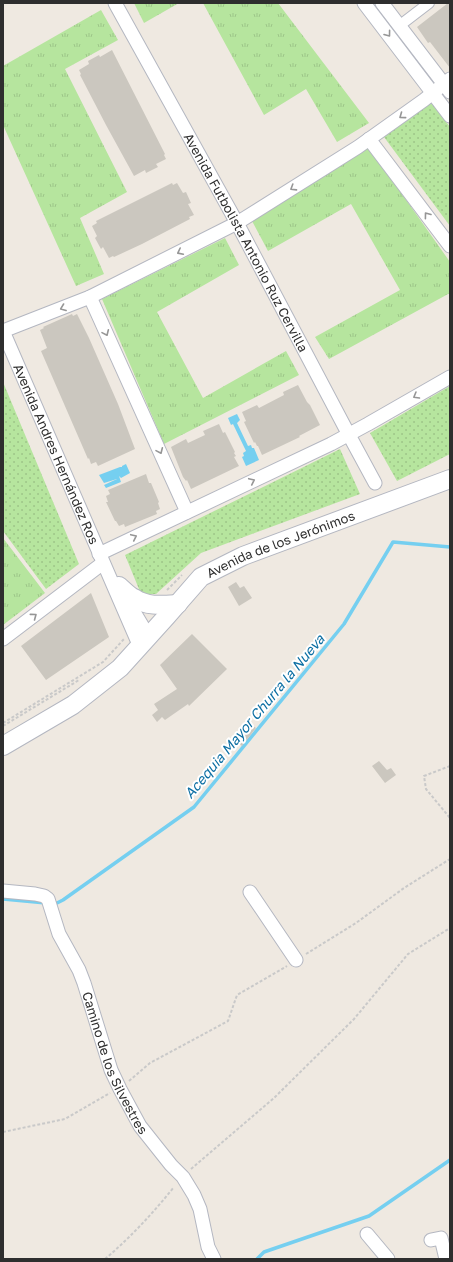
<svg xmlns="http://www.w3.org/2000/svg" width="453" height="1262" viewBox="0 0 453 1262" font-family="'Golos Text',sans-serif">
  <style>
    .grass { fill: url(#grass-dots) }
    .park { fill: url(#park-tufts) }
    .water { fill: #75cff0 }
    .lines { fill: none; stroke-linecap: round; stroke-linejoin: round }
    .stream { stroke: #75cff0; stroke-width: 3.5 }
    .building { fill: #cbc7bf }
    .pedestrian-casing { stroke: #b4b7c1; stroke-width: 12 }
    .minor-casing { stroke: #b4b7c1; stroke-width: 15 }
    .secondary-casing { stroke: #b4b7c1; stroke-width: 20 }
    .path { stroke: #c9c9c9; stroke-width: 2; stroke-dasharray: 3 2; stroke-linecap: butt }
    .pedestrian { stroke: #fff; stroke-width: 10 }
    .minor { stroke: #fff; stroke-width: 13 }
    .secondary { stroke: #fff; stroke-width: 18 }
    .oneway { stroke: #969696 }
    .labels { text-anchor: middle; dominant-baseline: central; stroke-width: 4; stroke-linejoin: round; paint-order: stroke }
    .street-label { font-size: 13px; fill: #2e2e2e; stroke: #fff }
    .water-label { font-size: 14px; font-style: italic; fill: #0d6fa3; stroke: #fff }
  </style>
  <defs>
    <pattern id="grass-dots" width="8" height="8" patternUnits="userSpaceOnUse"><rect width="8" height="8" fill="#b6e59e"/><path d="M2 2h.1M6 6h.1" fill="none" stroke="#9dc588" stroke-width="1.8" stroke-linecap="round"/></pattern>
    <pattern id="park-tufts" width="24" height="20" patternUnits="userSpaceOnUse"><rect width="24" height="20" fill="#b6e59e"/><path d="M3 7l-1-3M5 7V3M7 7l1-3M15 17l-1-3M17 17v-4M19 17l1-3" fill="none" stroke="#9dc588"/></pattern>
  </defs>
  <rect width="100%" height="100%" fill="#efe9e1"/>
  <path class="grass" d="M431,102l19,25v99l-66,-89z
    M3,382l76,182 -33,25 -43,-58z
    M450,386v68l-53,27 -27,-48z
    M340,449l20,45 -159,59 -45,41h-15l-16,-39z"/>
  <path class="park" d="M134,3h45l-35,20z
    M203,3h75l91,120 -32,19 -31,-53 -42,26z
    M101,10l17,30 -53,29 62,123 -47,26 24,56 -28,12 -73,-161v-59z
    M368,146l82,116v31l-121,66 -14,-22 85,-47 -49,-86 -83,47 -16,-30z
    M225,238l14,27 -82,47 46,86 83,-47 13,24 -135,69 -62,-145z
    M3,538l42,55 -42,32z"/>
  <path class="water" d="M237,414l3,6 -3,3 11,23 3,-1 1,3h2l5,12 -13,6 -4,-9 2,-1 -1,-3 3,-2 -13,-27 -2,1 -3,-7z
    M126,464l4,9 -9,5 -2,-2 2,6 -15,6 -2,-3 13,-6 -13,4 -5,-8 21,-8h2v-1z"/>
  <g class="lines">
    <path class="stream" d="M3,899l43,4
      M52,903h5l6,-3 131,-93 150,-183 49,-82 57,5
      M257,1259l7,-7 105,-36 81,-56"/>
  </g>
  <path class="building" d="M448,3h2v65l-20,-26 -2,1 -11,-16z
    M112,50l53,104 -1,1 2,4 -10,5 2,3 -12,6 -1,-3 -11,6 -28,-51 -26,-50 1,-1 -2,-4 10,-6 -1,-3 11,-6 1,2z
    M172,183l1,2 4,-2 6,10 3,-1 5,11 -3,1 6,11 -5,2 1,2 -48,25 -28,13 -1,-1 -4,2 -6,-11 -2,2 -6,-11 2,-2 -5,-10 5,-3 -1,-2z
    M72,314l1,2 4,-2 12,24 29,66 17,45 -37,17 -2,-4 -5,2 -2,-6 -1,1 -47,-108 6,-3 -7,-18 4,-2 -1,-1z
    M298,385l9,17 3,3 10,20 -21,11 1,1 -38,18 -4,-9h-1l-2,-4 -1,1 -10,-21 2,-1 -4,-9 15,-7 2,3 25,-13 -1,-3z
    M219,424l4,9 2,-1 10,20 -1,1 2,3 -2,1 5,9 -48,23 -4,-9 -1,1 -3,-4 -12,-30 15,-8 2,4 17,-8 -2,-4z
    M146,474l3,9h2l8,19 -1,1 2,6 -4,2 1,3 -32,13 -1,-3 -5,2 -3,-5h-1l-9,-19h2l-2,-6 4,-2 -2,-4z
    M236,582l4,6 4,-2 8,12 -13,8 -11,-19z
    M91,593l18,44 -63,43 -25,-34z
    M192,634l35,35 -38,37 -1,-2 -23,16 -3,-3 -5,5 -5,-7 6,-5 -4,-6 23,-15 -17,-24z
    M249,722l7,6 -14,18 -7,-6z
    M379,761l8,9 4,-2 5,7 -11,8 -13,-17z"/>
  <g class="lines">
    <g class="pedestrian-casing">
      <path id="pedestrian" d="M399,26l30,-23"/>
    </g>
    <g class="minor-casing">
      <g id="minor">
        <path id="s1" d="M115,3l122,220 112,212 26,48"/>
        <path d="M364,3l86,113"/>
        <path d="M382,3l68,89"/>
        <path d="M369,139l81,107"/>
        <path d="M90,297l97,215"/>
        <path d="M3,331l87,-34 147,-74 121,-76 66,-47 26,-21"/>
        <path id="s2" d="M3,331l137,316"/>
        <path d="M99,554l232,-110 37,-20 82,-47"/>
        <path d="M127,600l22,37"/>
        <path d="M3,639l100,-76"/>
        <path id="s3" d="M3,891l32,3 9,2 4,3 11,35 20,36 5,13 27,87 9,19 20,37 31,39 12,12 11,18 6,14 8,38 6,12"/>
        <path d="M250,892l46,68"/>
        <path d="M367,1234l21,25"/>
        <path d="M431,1240l10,-2 5,21"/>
      </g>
    </g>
    <g class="secondary-casing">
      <g id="secondary">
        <path d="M119,586c5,4 9,9 15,12 13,9 29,7 44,6"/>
        <path id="s4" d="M3,746l70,-41 47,-37 47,-52 34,-39 42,-21 207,-77"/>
      </g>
    </g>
    <path class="path" d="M167,590l15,-15
      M3,723l100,-61 21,-23
      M3,726l76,-46
      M450,766l-26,10 2,13 24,29
      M306,954l50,-31 48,-35 46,-29
      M129,1081l21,-18 78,-42 9,-26 50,-29
      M3,1132l62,-13 45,-26
      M191,1169l83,-71 80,-79 54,-65 42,-26
      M105,1259c26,-22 48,-46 69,-72"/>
    <use href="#pedestrian" class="pedestrian"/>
    <use href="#minor" class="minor"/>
    <use href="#secondary" class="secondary"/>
  </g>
  <defs><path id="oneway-chevron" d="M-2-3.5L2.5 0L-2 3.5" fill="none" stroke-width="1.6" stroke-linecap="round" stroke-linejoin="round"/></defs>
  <g class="oneway">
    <use href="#oneway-chevron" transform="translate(388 34) rotate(53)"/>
    <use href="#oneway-chevron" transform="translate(402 116) rotate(144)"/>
    <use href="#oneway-chevron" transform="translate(293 188) rotate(148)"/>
    <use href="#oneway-chevron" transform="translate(427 215) rotate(-127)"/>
    <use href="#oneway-chevron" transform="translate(180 252) rotate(153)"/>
    <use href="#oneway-chevron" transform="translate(63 308) rotate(159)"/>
    <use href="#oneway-chevron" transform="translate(106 333) rotate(66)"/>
    <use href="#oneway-chevron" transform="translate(416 396) rotate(150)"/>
    <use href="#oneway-chevron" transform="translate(160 451) rotate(66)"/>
    <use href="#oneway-chevron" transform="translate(252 481) rotate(-25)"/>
    <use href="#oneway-chevron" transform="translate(134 537) rotate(-25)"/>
    <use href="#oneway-chevron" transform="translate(34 616) rotate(-37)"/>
  </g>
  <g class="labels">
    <g class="street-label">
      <text stroke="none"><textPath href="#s1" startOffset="273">Avenida Futbolista Antonio Ruz Cervilla</textPath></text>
      <text stroke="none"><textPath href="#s2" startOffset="134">Avenida Andres Hernández Ros</textPath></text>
      <text stroke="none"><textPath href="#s4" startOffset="349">Avenida de los Jerónimos</textPath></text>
      <text stroke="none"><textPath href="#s3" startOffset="224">Camino de los Silvestres</textPath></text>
    </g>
    <g class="water-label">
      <text transform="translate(254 716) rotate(-50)">Acequia Mayor Churra la Nueva</text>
    </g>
  </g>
  <rect width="453" height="1262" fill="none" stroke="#2e2e2e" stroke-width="8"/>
</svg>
